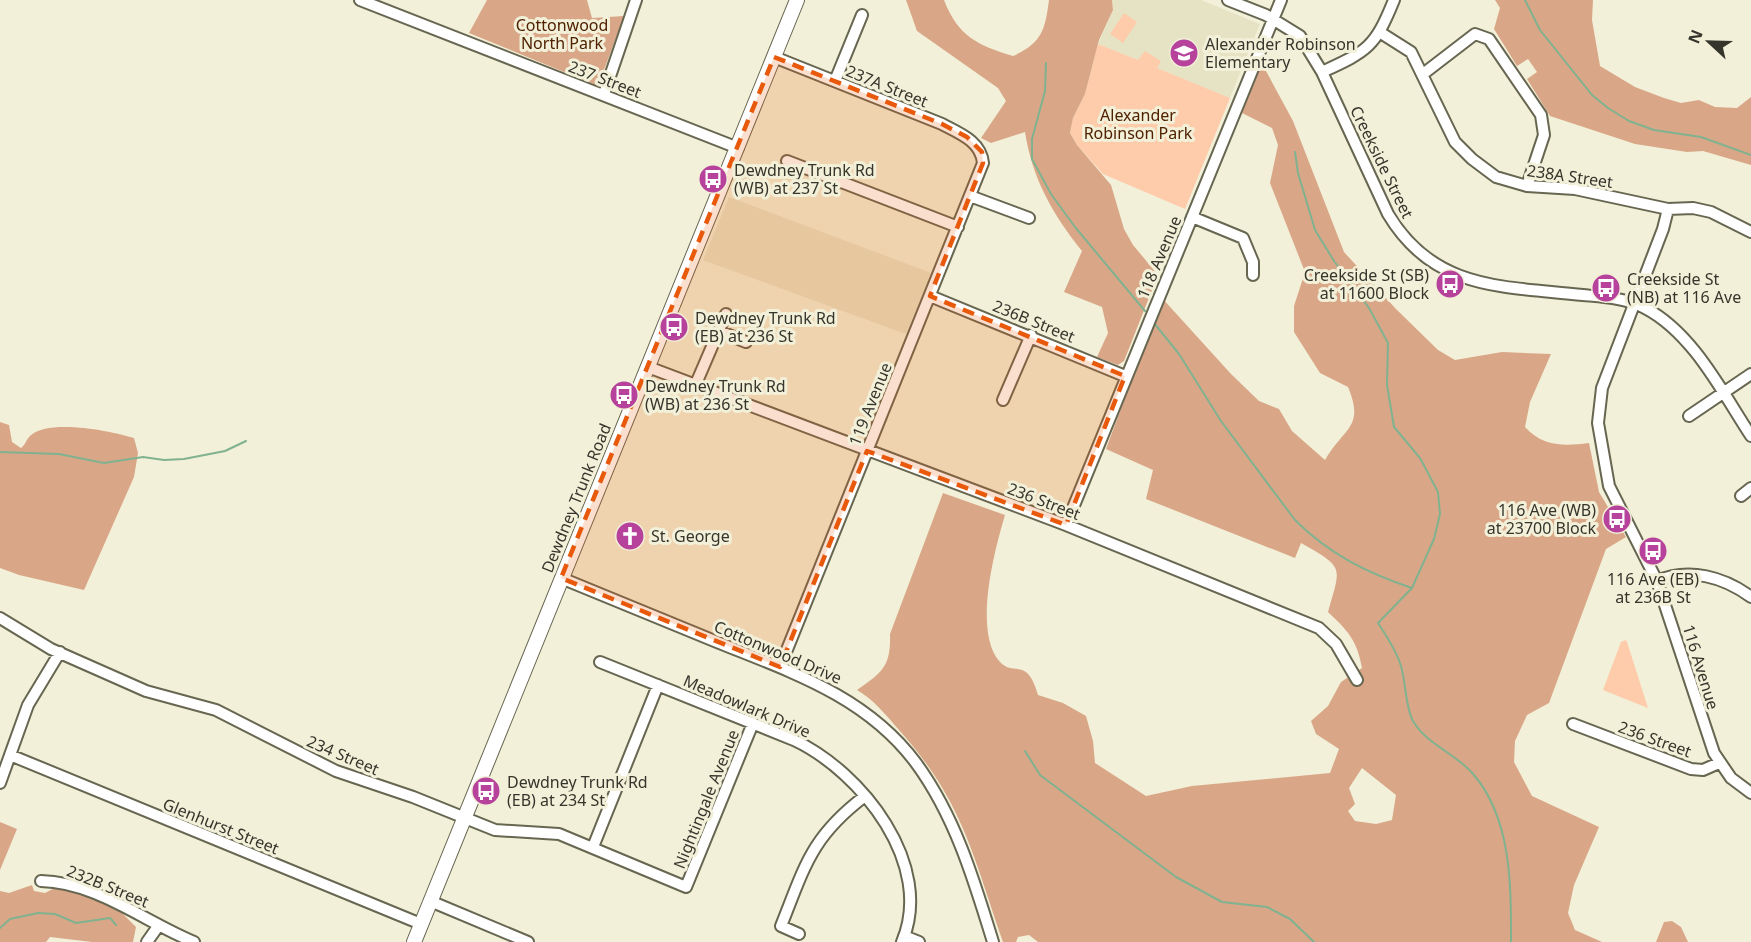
<svg xmlns="http://www.w3.org/2000/svg" width="1751" height="942" viewBox="0 0 1751 942" font-family="'Noto Sans',sans-serif">
  <style>
    .built { fill: #e6e3c4 }
    .green { fill: #fecbab }
    .forest { fill: #d9a788; fill-rule: evenodd }
    .lines { fill: none; stroke-linecap: round; stroke-linejoin: round }
    .stream { stroke: #80b28f; stroke-width: 2 }
    .minor-casing { stroke: #676651; stroke-width: 14 }
    .major-casing { stroke: #676651; stroke-width: 16 }
    .minor { stroke: #fff; stroke-width: 10 }
    .major { stroke: #fff; stroke-width: 14 }
    .marked { fill: #e8590c; fill-opacity: 0.2; stroke: #e8590c; stroke-width: 4.5; stroke-dasharray: 12 8; stroke-linejoin: round }
    .labels { text-anchor: middle; dominant-baseline: central; stroke-width: 6; stroke-linejoin: round; paint-order: stroke }
    .park-label { font-size: 16px; fill: #4f2100; stroke: #f2f0d8 }
    .poi-label { font-size: 16px; fill: #36352c; stroke: #f2f0d8; text-anchor: start }
    .street-label { font-size: 16px; fill: #36352c; stroke: #f2f0d8 }
  </style>
  <rect width="100%" height="100%" fill="#f2f0d8"/>
  <path class="built" d="M1112,0h89l59,24 -30,74 -132,-54 15,-34z
    M729,197l202,76 -25,61 -203,-74z"/>
  <path class="green" d="M1124,13l13,9 -14,21 -13,-9z
    M1098,44l40,16 7,-9 16,10 -4,7 73,30 -45,111 -82,-35 -26,-29 -7,-12 3,-15 12,-24z
    M1626,640l1,2 21,66 -45,-18 18,-48z"/>
  <path class="forest" d="M487,0h100l5,18 32,-2 -26,70 -129,-53z
    M906,0h38c14,36 33,45 69,56 29,-13 32,-26 36,-56h63l1,10 -14,30 -14,54 -12,24 -3,15 7,12 34,40 13,44 9,16 25,30 -34,86 -6,4 -21,-8 11,-24 -6,-26 -38,-15 18,-41c-29,-36 -50,-73 -57,-119l-34,11 -10,-5 25,-37 -8,-13 -81,-57z
    M1495,0h98l-1,20 8,46 35,21 29,11 17,5 18,-3 16,7 22,1 14,-11v68l-48,-14 -16,1 -52,-8 -85,-28 -23,-37 10,-7 -9,-13 -11,7 -23,-37 6,-21z
    M1260,68l6,3 27,50 51,131 52,57 42,41 17,10 47,-8 49,2 -21,48 -5,25c18,20 39,19 64,16l10,49 27,45 -20,12 -57,154 -22,12 -12,26 -1,21 18,34 67,31 -25,58 -6,28 7,17 27,12h-564l-9,-7 -11,2 -2,5h-13c-30,-86 -40,-141 -104,-212 -13,-15 -25,-30 -42,-40 25,-18 34,-23 33,-56l53,-141 62,22c-11,37 -32,117 -5,147 14,15 27,-6 38,33l25,8 23,13 7,25 2,22 51,33 46,-10 138,-13 9,-24 -23,-15 -5,-13 17,-15 13,-24 21,-14c-5,-28 -14,-37 -34,-56 13,-46 17,-44 -27,-69l-6,15 -149,-59 7,-29 -47,-21 56,-151 69,76 28,27 20,8 13,22 33,29c19,-33 40,-32 23,-73l-28,-14 -26,-41v-26l11,-34 -35,-89 8,-38 -6,-17 -30,-15zM1362,768l34,27 -4,25 -16,4 -21,-3 -7,-10 7,-7 -6,-16z
    M0,422l9,3 3,17 9,6c5,-4 5,-8 9,-12 18,-18 82,-5 104,2l4,15 -4,24 -50,113 -65,-15 -19,-7z
    M0,822l17,7 -17,41z
    M62,884l60,29 14,14 -3,15h-41l-42,-5 -4,5h-46v-51l9,2 23,-8 2,6 11,2z
    M1672,921l9,6 7,15h-32l8,-20z"/>
  <g class="lines">
    <path class="stream" d="M1525,0l15,30 52,65 16,13 21,13 25,9 47,7 50,18
      M1046,63l-1,28 -13,48v20l19,35 24,33 70,84
      M1295,152l3,21 17,57 19,31 35,47 19,35 -1,42 7,42 26,31 18,34 2,22 -6,25 -22,49 -34,35c8,12 17,26 22,40 6,16 5,44 13,58 15,25 43,32 61,54 38,45 37,112 37,167
      M1154,323l25,31 42,67 74,99c34,34 72,53 117,68
      M0,452l59,2 45,9 39,-6 21,3 20,-1 41,-8 21,-10
      M1025,751l15,24 136,102 46,25 45,5 23,12 24,23
      M0,928l10,-9 28,-6 17,1 21,9 34,-5 6,7"/>
    <g class="minor-casing">
      <path id="minor" d="M360,0l378,148
        M1228,0l38,15 34,21 22,36 66,142c46,77 115,72 195,81 21,2 43,3 62,13 48,25 77,84 106,128
        M1381,33l30,19 44,90 17,17 24,18 31,9 48,3 93,20 25,-1 18,4 40,20
        M774,57l168,67c17,9 39,17 41,39l-203,504
        M1322,72c46,-21 53,-25 72,-72
        M1423,74l52,-40 14,5 52,76 3,20 -17,51
        M835,81l27,-66
        M604,94l32,-94
        M787,161l171,66
        M970,196l59,22
        M1668,209l-5,20 -61,159 -4,35 11,63 48,95 57,172 17,25 20,15
        M1192,217l51,21 10,24v13
        M930,296l195,80
        M719,331l27,11
        M648,367l418,158 253,103 17,16 21,36
        M695,386l31,-72
        M1003,400l28,-65
        M1689,416l62,-42
        M1741,496l10,-8
        M1066,525l215,-525
        M561,578c52,21 104,43 156,64 74,30 149,54 199,121 39,53 58,117 77,179
        M1657,581c32,-14 67,-4 94,16
        M0,618l51,31 95,42 70,19 120,61 77,26 82,33 64,4 127,53 67,-164
        M600,662l194,78c68,32 141,125 108,202
        M1573,724l118,45 12,1 16,-7
        M10,755l411,169
        M0,783l28,-78 32,-53
        M593,847l65,-162
        M41,881c55,1 104,41 153,61
        M430,901l98,41
        M799,934l-18,-8c24,-60 30,-89 84,-130
        M904,936l15,6
        M147,942l12,-17"/>
    </g>
    <g class="major-casing">
      <path id="major" d="M414,942l383,-942"/>
    </g>
    <use href="#minor" class="minor"/>
    <use href="#major" class="major"/>
  </g>
  <path class="marked" d="M774,57l168,67 25,13 15,15 1,11 -53,133 195,80 -59,149 -199,-74 -87,216 -219,-89z"/>
  <defs>
    <g id="school-disc" transform="scale(1.5)"><circle r="9.5" fill="#b6429b" stroke="#f2f0d8"/><path d="M0-5L7-2L0 1L-7-2ZM-4 1L0 2.5L4 1V4Q0 6-4 4Z" fill="#fff"/></g>
    <g id="bus-disc" transform="scale(1.5)"><circle r="9.5" fill="#b6429b" stroke="#f2f0d8"/><path d="M-5-6H5V4H4V6H2V4H-2V6H-4V4H-5ZM-3.5-4V0h7V-4ZM-3.5 1.2v1.5H-2V1.2ZM2 1.2v1.5H3.5V1.2Z" fill="#fff"/></g>
    <g id="church-disc" transform="scale(1.5)"><circle r="9.5" fill="#b6429b" stroke="#f2f0d8"/><path d="M-1.2-6h2.4v3.5h3.3v2.4h-3.3V6h-2.4V-.1h-3.3v-2.4h3.3Z" fill="#fff"/></g>
  </defs>
  <g fill-rule="evenodd">
    <use href="#school-disc" x="1184" y="53"/>
    <use href="#bus-disc" x="713" y="179"/>
    <use href="#bus-disc" x="1450" y="284"/>
    <use href="#bus-disc" x="1606" y="288"/>
    <use href="#bus-disc" x="674" y="327"/>
    <use href="#bus-disc" x="624" y="395"/>
    <use href="#bus-disc" x="1617" y="519"/>
    <use href="#church-disc" x="630" y="536"/>
    <use href="#bus-disc" x="1653" y="551"/>
    <use href="#bus-disc" x="486" y="791"/>
  </g>
  <g class="labels">
    <g class="park-label">
      <text x="562" y="25">Cottonwood<tspan x="562" dy="18">North Park</tspan></text>
      <text x="1138" y="115">Alexander<tspan x="1138" dy="18">Robinson Park</tspan></text>
    </g>
    <g class="poi-label">
      <text x="1205" y="44">Alexander Robinson<tspan x="1205" dy="18">Elementary</tspan></text>
      <text x="734" y="170">Dewdney Trunk Rd<tspan x="734" dy="18">(WB) at 237 St</tspan></text>
      <text x="1429" y="275" text-anchor="end">Creekside St (SB)<tspan x="1429" dy="18">at 11600 Block</tspan></text>
      <text x="1627" y="279">Creekside St<tspan x="1627" dy="18">(NB) at 116 Ave</tspan></text>
      <text x="695" y="318">Dewdney Trunk Rd<tspan x="695" dy="18">(EB) at 236 St</tspan></text>
      <text x="645" y="386">Dewdney Trunk Rd<tspan x="645" dy="18">(WB) at 236 St</tspan></text>
      <text x="1596" y="510" text-anchor="end">116 Ave (WB)<tspan x="1596" dy="18">at 23700 Block</tspan></text>
      <text x="651" y="536">St. George</text>
      <text x="1653" y="579" text-anchor="middle">116 Ave (EB)<tspan x="1653" dy="18">at 236B St</tspan></text>
      <text x="507" y="782">Dewdney Trunk Rd<tspan x="507" dy="18">(EB) at 234 St</tspan></text>
    </g>
    <g class="street-label">
      <text transform="translate(605 79) rotate(21)">237 Street</text>
      <text transform="translate(887 86) rotate(22)">237A Street</text>
      <text transform="translate(1382 162) rotate(64)">Creekside Street</text>
      <text transform="translate(1570 176) rotate(8)">238A Street</text>
      <text transform="translate(1159 257) rotate(-67)">118 Avenue</text>
      <text transform="translate(1034 321) rotate(22)">236B Street</text>
      <text transform="translate(870 404) rotate(-68)">119 Avenue</text>
      <text transform="translate(576 498) rotate(-68)">Dewdney Trunk Road</text>
      <text transform="translate(1044 501) rotate(21)">236 Street</text>
      <text transform="translate(778 652) rotate(23)">Cottonwood Drive</text>
      <text transform="translate(1701 667) rotate(73)">116 Avenue</text>
      <text transform="translate(747 706) rotate(23)">Meadowlark Drive</text>
      <text transform="translate(1655 739) rotate(20)">236 Street</text>
      <text transform="translate(343 755) rotate(23)">234 Street</text>
      <text transform="translate(706 799) rotate(-68)">Nightingale Avenue</text>
      <text transform="translate(221 826) rotate(22)">Glenhurst Street</text>
      <text transform="translate(108 886) rotate(22)">232B Street</text>
    </g>
  </g>
  <g transform="translate(1709 42) rotate(292)" stroke="#f2f0d8" stroke-width="4.5" paint-order="stroke">
  <path d="M0-4.5L10 22L0 15L-10 22Z" fill="#36352c"/>
  <text y="-9" font-size="16" font-weight="bold" text-anchor="middle" fill="#36352c">N</text>
  </g>
</svg>
